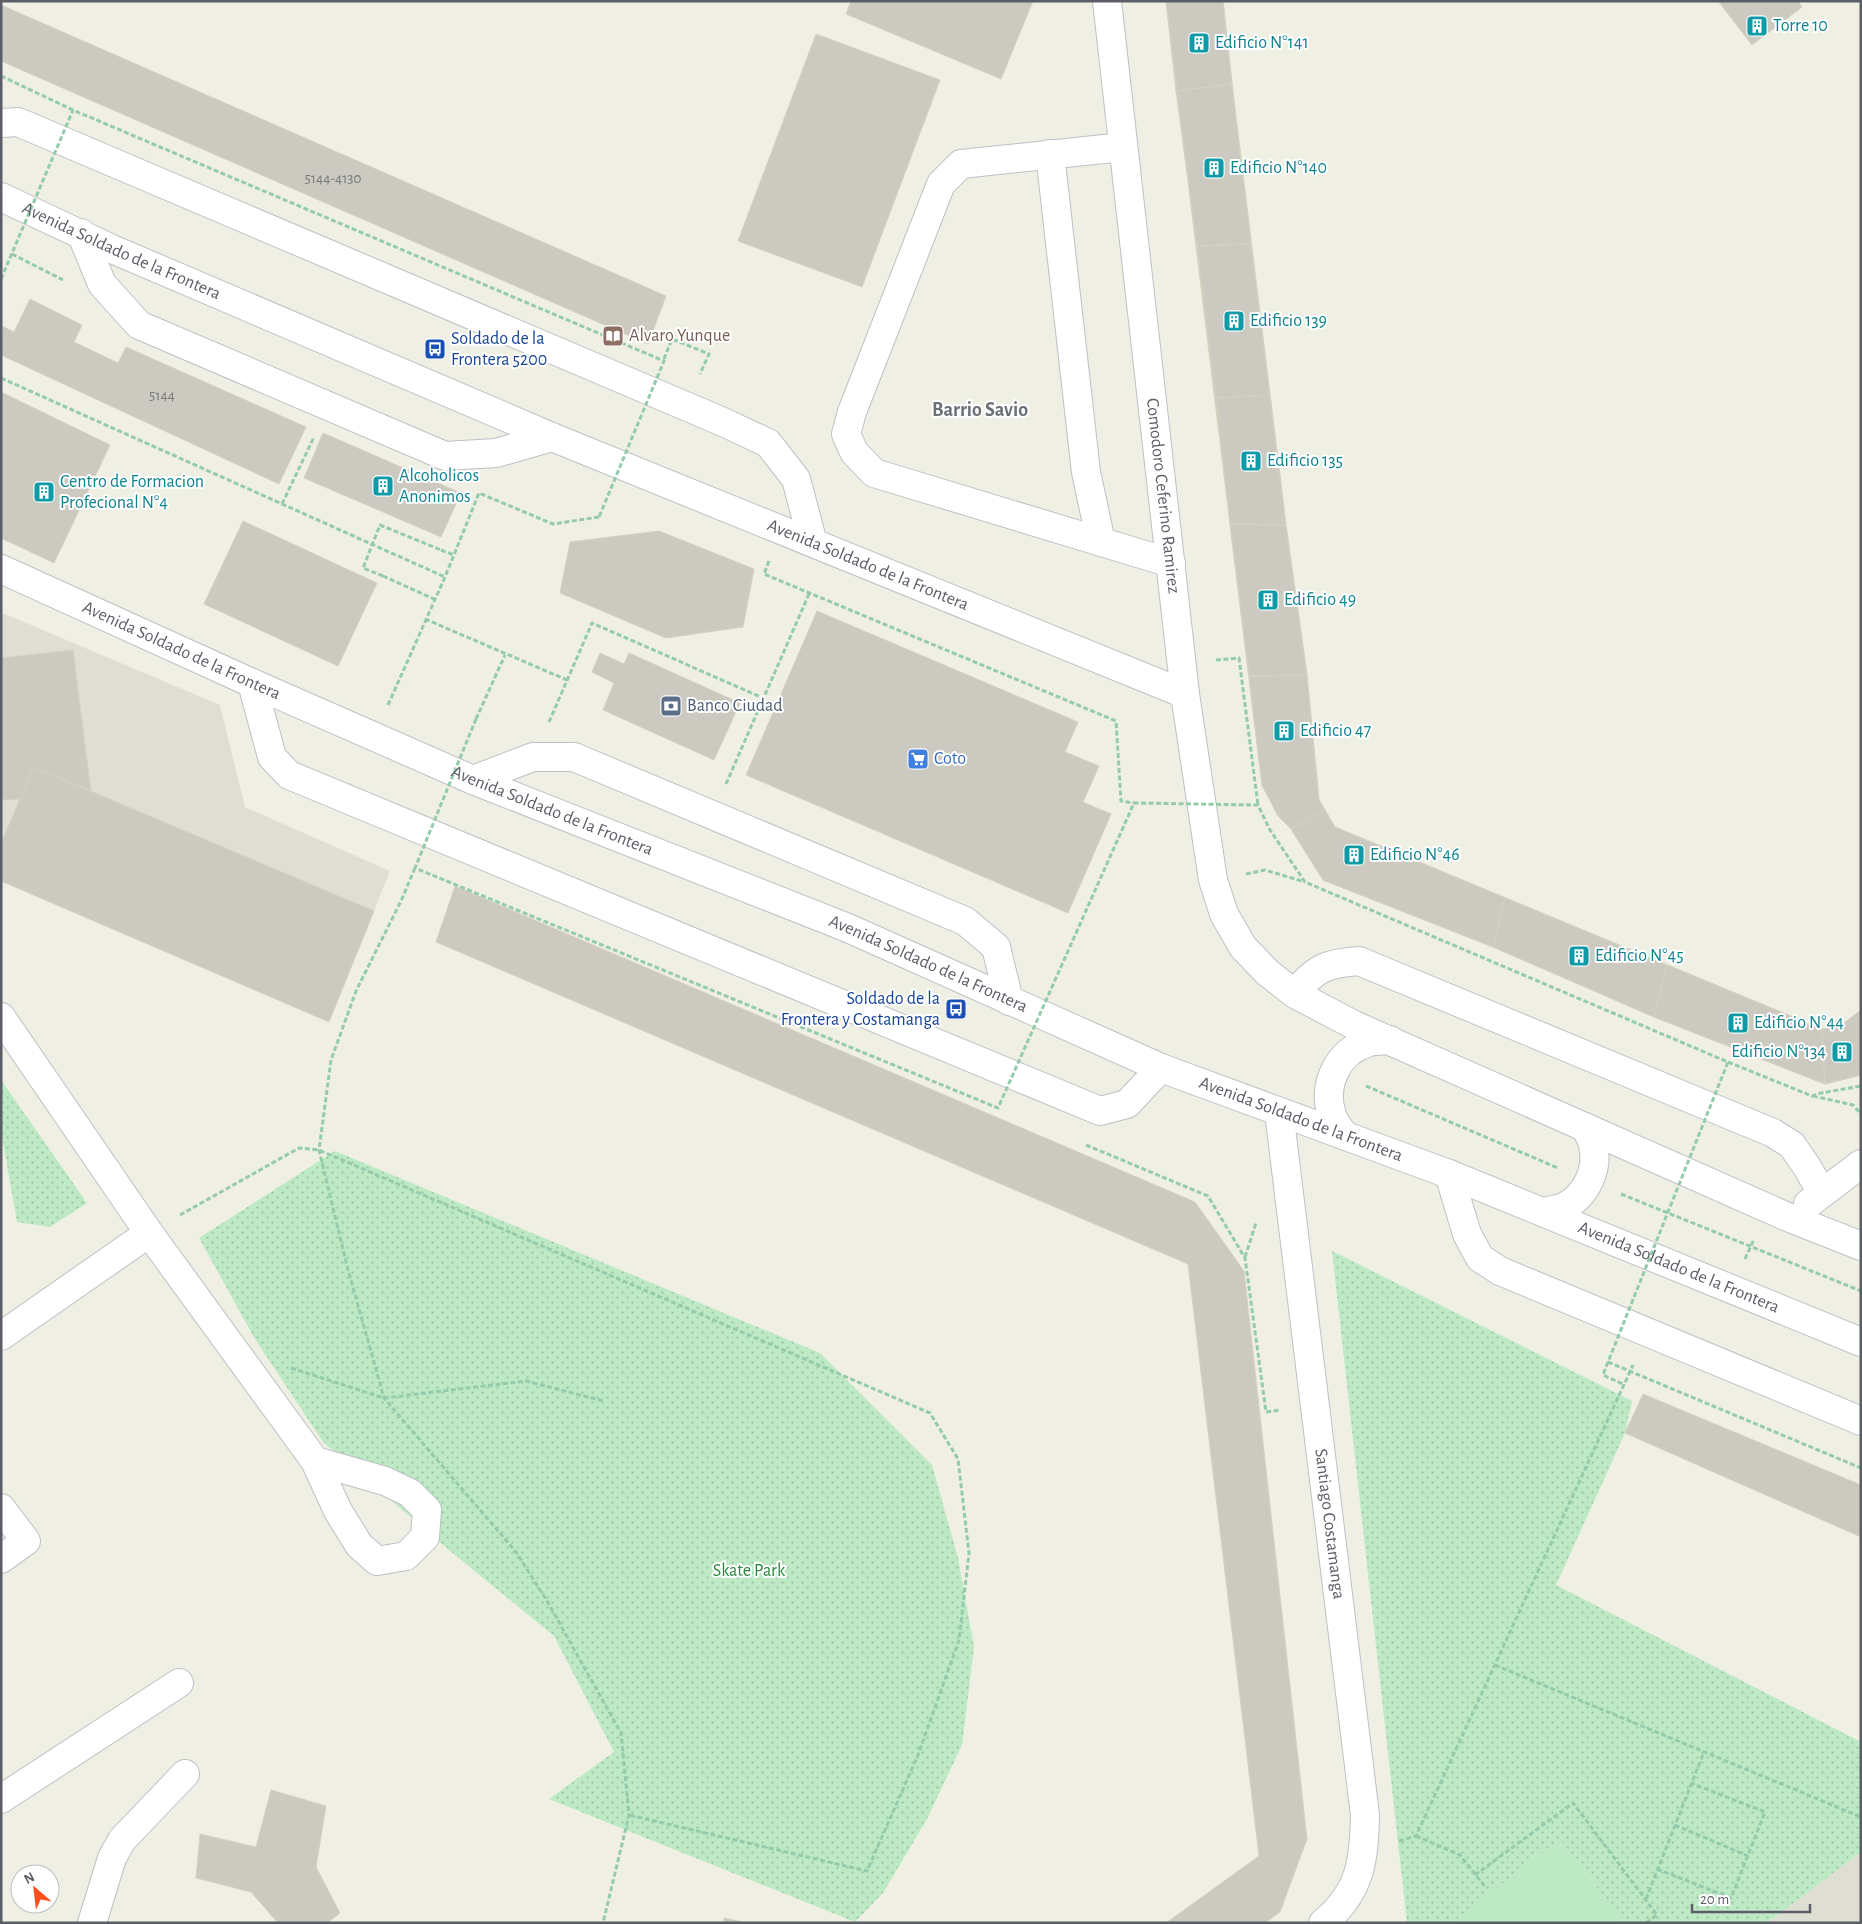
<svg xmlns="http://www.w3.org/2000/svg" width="1862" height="1924" viewBox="0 0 1862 1924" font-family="'Alegreya Sans',sans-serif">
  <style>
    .education { fill: #dfded2 }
    .grass { fill: url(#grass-dots) }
    .pitch { fill: #bdeac4 }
    .building { fill: #cbc9c0; stroke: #d5d2c1 }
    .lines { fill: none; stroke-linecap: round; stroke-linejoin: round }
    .minor-casing { stroke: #bdc0c6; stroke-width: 30 }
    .path { stroke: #95cbad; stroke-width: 3; stroke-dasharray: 5 2.5; stroke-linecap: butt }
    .minor { stroke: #fff; stroke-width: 28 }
    .path-bridge { stroke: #95cbad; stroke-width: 3; stroke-dasharray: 5 2.5; stroke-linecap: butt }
    .labels { text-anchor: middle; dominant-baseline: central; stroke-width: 4; stroke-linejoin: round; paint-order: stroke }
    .number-label { font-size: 15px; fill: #77797c }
    .culture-label { font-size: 18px; fill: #0d838f; stroke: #fff; text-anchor: start }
    .street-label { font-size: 18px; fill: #5b5e66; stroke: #fff }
    .education-label { font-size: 18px; fill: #785e54; stroke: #fff; text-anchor: start }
    .transit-label { font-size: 18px; fill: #164399; stroke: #fff; text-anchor: start }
    .service-label { font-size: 18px; fill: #4e5e75; stroke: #fff; text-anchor: start }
    .shop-label { font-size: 18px; fill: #366cbe; stroke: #fff; text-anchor: start }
    .park-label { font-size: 18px; fill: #2c843d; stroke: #fff }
    .quarter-label { font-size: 20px; font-weight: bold; fill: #6c7078; stroke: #fff }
  </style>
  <defs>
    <pattern id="grass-dots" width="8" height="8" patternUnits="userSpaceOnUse" patternTransform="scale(1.25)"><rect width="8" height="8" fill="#bdeac4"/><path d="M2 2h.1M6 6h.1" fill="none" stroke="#9dc1a3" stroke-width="1.8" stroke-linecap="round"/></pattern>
  </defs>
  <rect width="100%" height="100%" fill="#f0efe3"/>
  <path class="education" d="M1,614h4l215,91 25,102 145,64 -61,151 -328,-141z
    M1861,1852v71h-94z"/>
  <path class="grass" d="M1,1080l86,123 -37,24 -33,-5 -16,-91z
    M335,1151l485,202 112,112 26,93 16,89 -12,98 -35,74 -44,74 -28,29 -306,-123 65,-47 -60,-116 -99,-81 -132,-113 -68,-103 -56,-101z
    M1332,1251l300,150 -7,32 -69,152 305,157v110l-94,71h-360z"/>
  <path class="pitch" d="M1560,1839l61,79 -6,5h-164z"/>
  <path class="building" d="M851,1h182l-32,78 -155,-65z
    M1166,1h57l9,83 54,441 21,150 12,125 16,27 487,202 17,-2 22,-17v65l-36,9 -171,-67 -161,-70 -170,-67 -32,-51 -13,-13 -16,-31z
    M1166,1h57l9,83 -56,7z
    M1718,1h80l4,6 -50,38z
    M1,5l665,291 -18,48 -647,-283z
    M816,34l124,46 -78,207 -124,-46z
    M1232,84l19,160 -54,2 -21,-155z
    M1251,244l19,151 -54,3 -19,-152z
    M30,299l52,26 -8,17 44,21 8,-16 180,80 -27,57 -278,-129 1,-29 12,6z
    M1,392l109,53 -56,118 -53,-25z
    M1270,395l16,130 -56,-1 -14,-126z
    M323,433l138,60 -20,44 -137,-59z
    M243,521l134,62 -39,83 -134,-62z
    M1230,524l56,1 21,150 -58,1z
    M659,531l95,38 -11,58 -77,11 -106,-45 10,-51z
    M817,611l261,111 -13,30 34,14 -16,36 28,12 -43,99 -322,-138z
    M73,650l18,142 -57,-25 -14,32 -19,1v-142z
    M600,653l24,11 5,-11 111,50 -26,57 -111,-50 11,-27 -22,-11z
    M1307,675l12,125 6,10 -34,19 -13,-13 -16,-31 -13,-109z
    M34,767l340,144 -45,111 -328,-141v-38z
    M1325,810l10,17 170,71 -12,49 -170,-67 -32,-51z
    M455,886l740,316 49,69 63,568 -27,73 -15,11h-99l93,-67 -71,-592 -752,-322z
    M1505,898l162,67 -13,52 -161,-70z
    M1667,965l155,64 3,55 -171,-67z
    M1861,1010v65l-36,9 -3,-55 17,-2z
    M1643,1394l218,91v52l-236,-104z
    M271,1790l55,16 -10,61 24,46 -13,10h-49l-27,-31 -55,-14 4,-44 56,13z
    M724,1918l23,5h-23z"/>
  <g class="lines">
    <g class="minor-casing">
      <g id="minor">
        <path id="s1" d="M1107,1l78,693 28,186 11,34 19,33 25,26 27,21 59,31 436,193 71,28"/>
        <path d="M1,123l17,-1 705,300 45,21 28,36 17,64"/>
        <path d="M1123,147l-162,17 -20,20 -89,228 -6,22 8,18 20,21 297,90"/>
        <path d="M1050,154l36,318 15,70"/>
        <path id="s2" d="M1,197l111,52 440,188 633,257"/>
        <path d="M81,233l21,51 37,41 306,131 51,-3 56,-16"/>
        <path id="s3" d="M1,569l251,114 221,97 375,148 313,140 288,106 412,168"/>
        <path d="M252,683l20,74 17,18 811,336 27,-7 34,-36"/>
        <path d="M473,780l60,-23h41l391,164 31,26 13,54"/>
        <path d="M1295,994c19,-26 33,-31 64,-33l414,172 19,12 15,22 15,26"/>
        <path d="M1,1017l148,216 166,228 23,50 21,34 18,16 29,-5 19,-19 2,-27 -17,-17 -25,-12 -70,-20"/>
        <path id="s4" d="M1279,1112l86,703c-1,45 -4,77 -42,108"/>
        <path d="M1344,1135c-4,-6 -10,-13 -12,-20 -10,-29 5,-63 35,-72 7,-3 16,-2 23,-3"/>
        <path d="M1449,1174l18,60 13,24 20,13 361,150"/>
        <path d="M1808,1204l53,-40"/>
        <path d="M1545,1212c6,-2 13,-3 19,-5 22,-11 35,-38 29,-62 -1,-6 -5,-12 -8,-18"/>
        <path d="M1,1336l148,-103"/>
        <path d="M1,1508l25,33 -25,18"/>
        <path d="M1,1799l178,-116"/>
        <path d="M92,1923l20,-65 10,-18 63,-66"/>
      </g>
    </g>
    <path class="path" d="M12,254l51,26
      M664,359l8,-20 37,15 -9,20
      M1,378l444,199
      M282,504l32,-67
      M441,550l13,5
      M769,561l-5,13 352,147 5,80 13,2
      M383,576l51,23
      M425,619l142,61
      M1216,660l23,-2 19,147
      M388,705l57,-128 34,-84 74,31 46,-7
      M476,719l29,-64
      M549,722l43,-99 171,75
      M726,784l83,-190
      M415,868l-14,33 -45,90 -25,69 -12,90 28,116 37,132 132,154 31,49 74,132 8,82 -26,108
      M1246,874l19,-4 40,12
      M1728,1062l84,34 9,-3 40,-7
      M1366,1086l192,82
      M1813,1096l40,9 8,9
      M1086,1145l122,51 37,62 21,154 14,-2
      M1621,1194l240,97
      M180,1215l119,-67 20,2 611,263 28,46 11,94 -10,87 -41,115 -51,116 -238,-56
      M1245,1257l11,-34
      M1745,1259l9,-20
      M1608,1362l-5,13 22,10
      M291,1368l93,30 142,-17 78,20
      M1495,1665l366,152
      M1675,1825l73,31
      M1416,1836l44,19 26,33
      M1399,1841l17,-5 217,-471
      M1657,1869l74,29 34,-86 -74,-29
      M1475,1875l98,-72 84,112 -11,8
      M1646,1899l58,-147"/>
    <use href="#minor" class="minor"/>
    <path class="path-bridge" d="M1,76l72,34 591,251 -65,156
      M1,279l72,-169
      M383,576l-20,-8 17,-43 61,25
      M476,719l-61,149 583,240 136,-305 124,2 12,25 35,52 423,180 -120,300 253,106"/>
  </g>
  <defs>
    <g id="building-square" transform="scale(1.125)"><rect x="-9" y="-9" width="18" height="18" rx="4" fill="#0f9aa8" stroke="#fff"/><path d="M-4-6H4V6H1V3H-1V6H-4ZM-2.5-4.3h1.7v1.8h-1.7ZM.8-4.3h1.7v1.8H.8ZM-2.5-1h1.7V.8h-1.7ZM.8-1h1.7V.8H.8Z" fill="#fff"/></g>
    <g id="library-square" transform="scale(1.125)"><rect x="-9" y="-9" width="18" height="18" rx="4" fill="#8d6e63" stroke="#fff"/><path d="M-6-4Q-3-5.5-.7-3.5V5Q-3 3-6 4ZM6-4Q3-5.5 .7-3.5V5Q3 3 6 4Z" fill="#fff"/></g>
    <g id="bus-square" transform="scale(1.125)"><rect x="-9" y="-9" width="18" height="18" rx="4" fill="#1a4fb4" stroke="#fff"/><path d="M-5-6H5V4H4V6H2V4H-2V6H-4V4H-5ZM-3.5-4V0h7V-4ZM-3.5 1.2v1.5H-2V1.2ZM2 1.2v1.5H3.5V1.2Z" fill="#fff"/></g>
    <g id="bank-square" transform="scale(1.125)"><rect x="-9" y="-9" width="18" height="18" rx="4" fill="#5c6f8a" stroke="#fff"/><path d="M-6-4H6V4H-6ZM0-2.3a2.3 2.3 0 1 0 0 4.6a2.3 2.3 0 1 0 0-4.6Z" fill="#fff"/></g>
    <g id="supermarket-square" transform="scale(1.125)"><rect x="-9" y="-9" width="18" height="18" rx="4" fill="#3f7fe0" stroke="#fff"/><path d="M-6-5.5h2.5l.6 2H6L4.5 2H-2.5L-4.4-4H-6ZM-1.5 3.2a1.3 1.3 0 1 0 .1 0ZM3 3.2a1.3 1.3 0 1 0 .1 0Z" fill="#fff"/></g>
  </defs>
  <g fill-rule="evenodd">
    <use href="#building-square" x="1757" y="26"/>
    <use href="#building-square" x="1199" y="43"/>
    <use href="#building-square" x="1214" y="168"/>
    <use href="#building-square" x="1234" y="321"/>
    <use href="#library-square" x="613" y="336"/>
    <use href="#bus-square" x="435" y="349"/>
    <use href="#building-square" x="1251" y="461"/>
    <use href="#building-square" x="383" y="486"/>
    <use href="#building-square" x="44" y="492"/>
    <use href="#building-square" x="1268" y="600"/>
    <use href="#bank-square" x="671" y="706"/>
    <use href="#building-square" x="1284" y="731"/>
    <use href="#supermarket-square" x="918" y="759"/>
    <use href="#building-square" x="1354" y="855"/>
    <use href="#building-square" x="1579" y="956"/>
    <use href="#bus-square" x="956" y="1009"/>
    <use href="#building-square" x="1738" y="1023"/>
    <use href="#building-square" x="1842" y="1052"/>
  </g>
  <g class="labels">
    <g class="number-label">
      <text x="333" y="178">5144-4130</text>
      <text x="162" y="395">5144</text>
    </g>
    <g class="culture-label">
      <text x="1773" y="26">Torre 10</text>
      <text x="1215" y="43">Edificio N°141</text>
      <text x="1230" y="168">Edificio N°140</text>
      <text x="1250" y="321">Edificio 139</text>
      <text x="1267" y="461">Edificio 135</text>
      <text x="399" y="476">Alcoholicos<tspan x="399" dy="21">Anonimos</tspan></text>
      <text x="60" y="482">Centro de Formacion<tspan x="60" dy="21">Profecional N°4</tspan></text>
      <text x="1284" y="600">Edificio 49</text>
      <text x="1300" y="731">Edificio 47</text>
      <text x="1370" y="855">Edificio N°46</text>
      <text x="1595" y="956">Edificio N°45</text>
      <text x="1754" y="1023">Edificio N°44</text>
      <text x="1826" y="1052" text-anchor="end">Edificio N°134</text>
    </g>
    <g class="street-label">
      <text stroke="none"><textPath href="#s2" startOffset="132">Avenida Soldado de la Frontera</textPath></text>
      <text stroke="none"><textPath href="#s1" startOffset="498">Comodoro Ceferino Ramirez</textPath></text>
      <text stroke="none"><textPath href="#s2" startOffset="942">Avenida Soldado de la Frontera</textPath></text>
      <text stroke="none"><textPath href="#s3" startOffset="198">Avenida Soldado de la Frontera</textPath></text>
      <text stroke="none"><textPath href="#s3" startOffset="602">Avenida Soldado de la Frontera</textPath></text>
      <text stroke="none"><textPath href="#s3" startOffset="1008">Avenida Soldado de la Frontera</textPath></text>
      <text stroke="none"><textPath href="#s3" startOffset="1412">Avenida Soldado de la Frontera</textPath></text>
      <text stroke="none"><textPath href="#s3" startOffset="1818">Avenida Soldado de la Frontera</textPath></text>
      <text stroke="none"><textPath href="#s4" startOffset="415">Santiago Costamanga</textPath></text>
    </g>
    <g class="education-label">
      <text x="629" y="336">Alvaro Yunque</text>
    </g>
    <g class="transit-label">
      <text x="451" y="339">Soldado de la<tspan x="451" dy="21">Frontera 5200</tspan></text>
      <text x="940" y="999" text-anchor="end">Soldado de la<tspan x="940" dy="21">Frontera y Costamanga</tspan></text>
    </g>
    <g class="service-label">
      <text x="687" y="706">Banco Ciudad</text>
    </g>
    <g class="shop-label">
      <text x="934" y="759">Coto</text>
    </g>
    <g class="park-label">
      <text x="749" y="1571">Skate Park</text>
    </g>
    <g class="quarter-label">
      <text x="980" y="410">Barrio Savio</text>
    </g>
  </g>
  <rect width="1862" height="1924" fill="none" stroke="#5b5e66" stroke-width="5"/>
  <g transform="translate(35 1889) rotate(332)"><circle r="24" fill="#ffffff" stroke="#bdbfc2"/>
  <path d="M0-4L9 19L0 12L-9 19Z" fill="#fa501f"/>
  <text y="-8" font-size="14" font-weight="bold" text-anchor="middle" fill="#5b5e66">N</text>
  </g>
  <path d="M1692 1904v8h118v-8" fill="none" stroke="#5b5e66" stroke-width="2.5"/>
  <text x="1700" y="1904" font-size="15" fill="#5b5e66" stroke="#ffffff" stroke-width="4" paint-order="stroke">20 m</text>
</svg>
